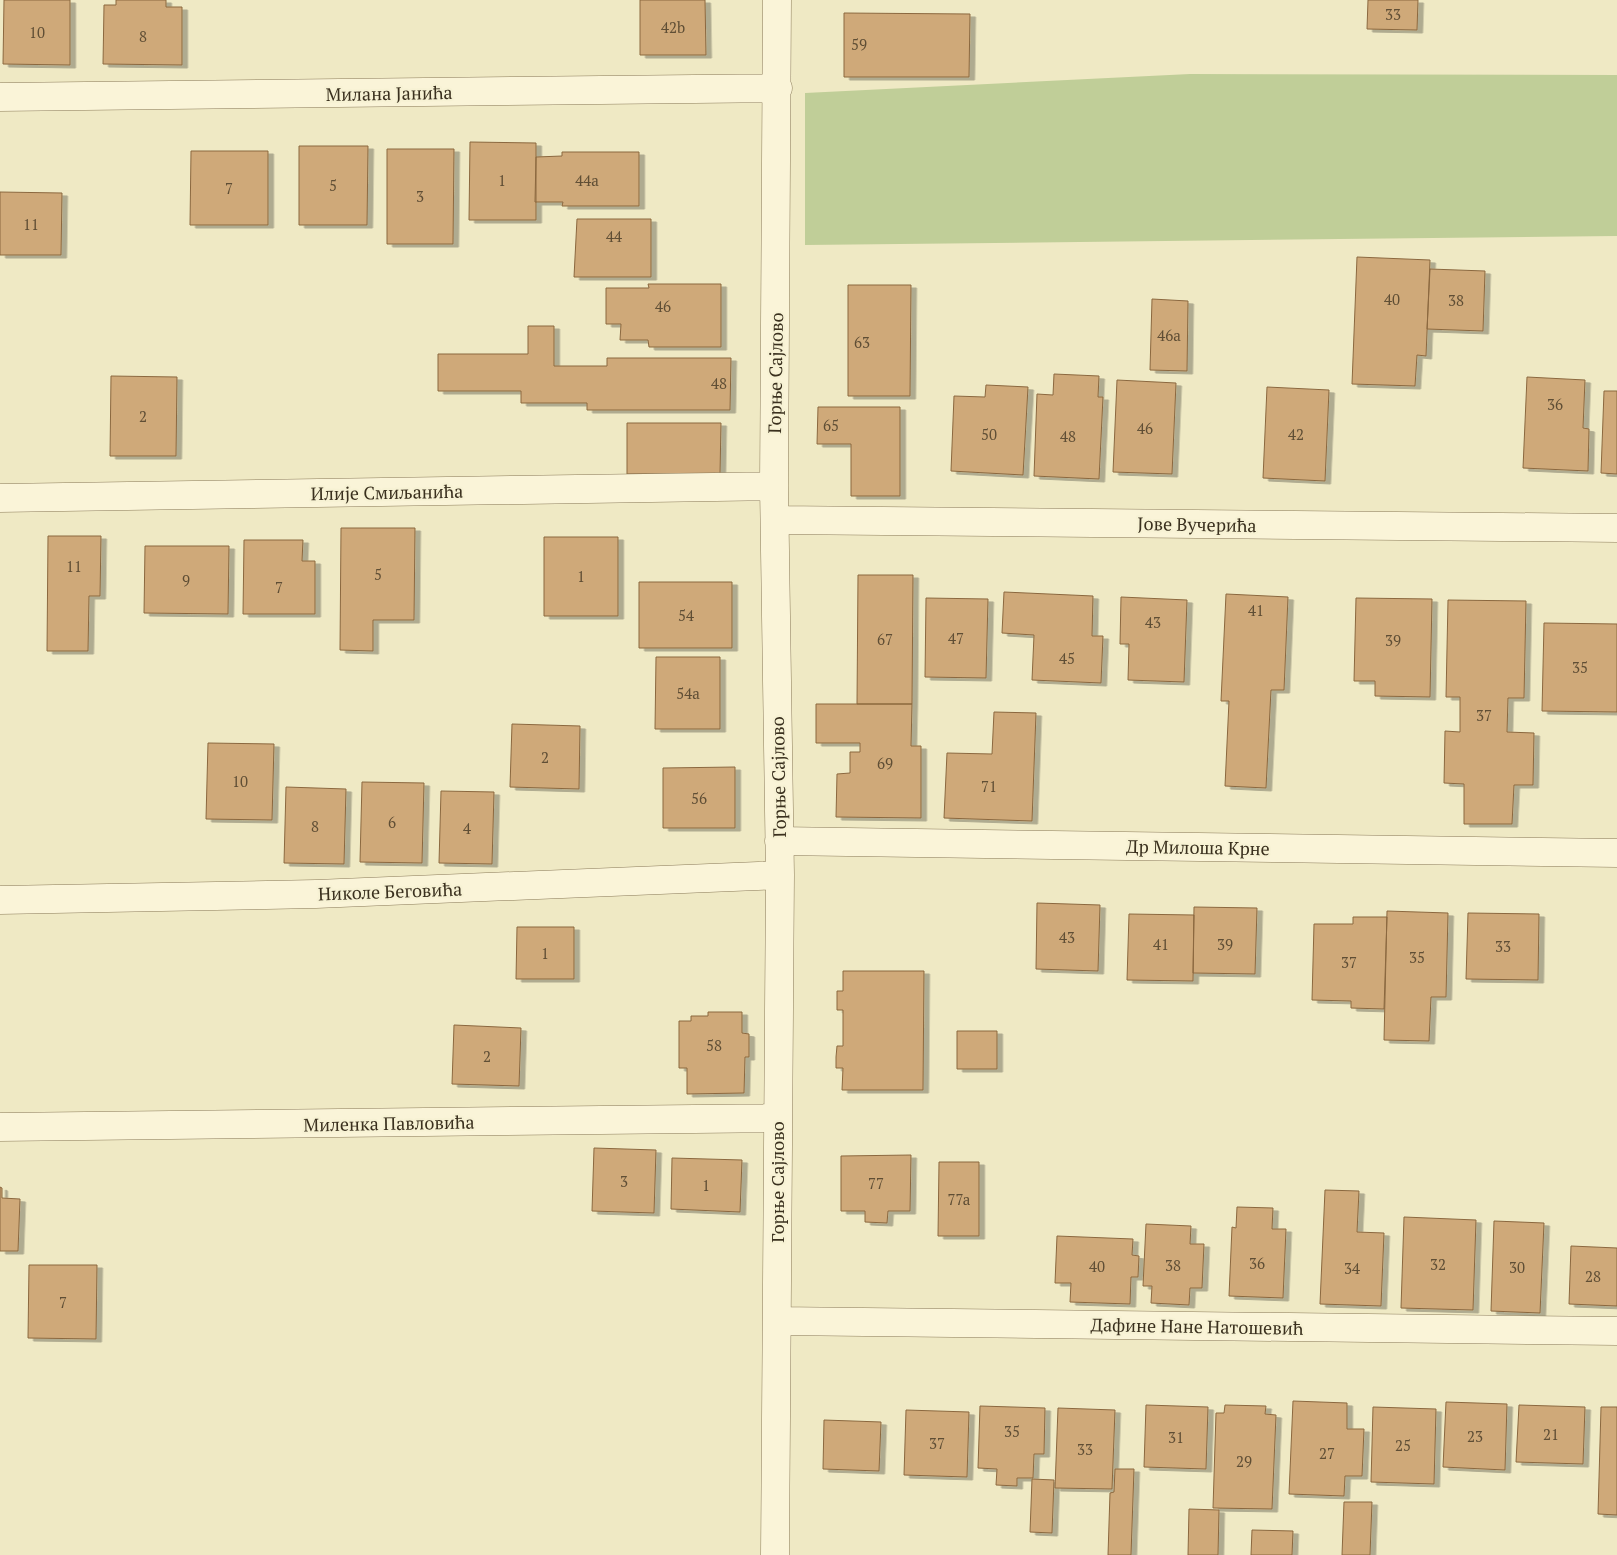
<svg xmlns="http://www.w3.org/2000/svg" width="1617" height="1555" viewBox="0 0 1617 1555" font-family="'PT Serif',serif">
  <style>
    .green { fill: #c0ce98 }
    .building { fill: #cfa979; stroke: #8b683f; filter: url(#shadow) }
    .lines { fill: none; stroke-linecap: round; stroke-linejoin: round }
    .minor-casing { stroke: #8b7b5a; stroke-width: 29 }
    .minor { stroke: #faf4d8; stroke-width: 28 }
    .labels { text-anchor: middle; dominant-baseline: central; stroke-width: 4.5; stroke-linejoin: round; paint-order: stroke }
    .number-label { font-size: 15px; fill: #5f4e35 }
    .street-label { font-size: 18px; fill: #3a301e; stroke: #f7f2d4 }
  </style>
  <defs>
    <filter id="shadow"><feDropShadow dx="5.5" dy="3" stdDeviation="0" flood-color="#0004"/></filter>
  </defs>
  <rect width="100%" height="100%" fill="#efe9c4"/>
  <path class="green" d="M1190,74l427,1v161l-812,9v-152z"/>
  <path class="building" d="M4,0h66v65l-67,-1z
    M116,0h50v7h16v58l-79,-1 1,-59h12z
    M640,0h65l1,55h-66z
    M1368,0h50l-1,30 -50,-1z
    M844,13l126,1 -1,63h-125z
    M470,142l66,1v77h-67z
    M299,146h69l-1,79h-68z
    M387,149h67l-1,95h-66z
    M191,151h77v74h-78z
    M562,152h77v54h-77l1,-4h-28l1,-45 26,-1z
    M0,192l62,1 -1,62h-61z
    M577,219h74v58h-77z
    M1357,257l73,3 -4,96 -9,-1 -2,31 -63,-2z
    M1430,269l55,2 -2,60 -56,-2z
    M648,284h73v63h-72l-1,-7h-28l1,-16h-15v-36h43z
    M848,285h63l-1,111h-62z
    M1152,299l36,2 -1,70 -37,-1z
    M528,326h26v40h53v-8h124l-1,52h-143v-7h-66v-12h-83v-37h90z
    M1054,374l45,2 -1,21h5l-4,82 -65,-3 3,-82 16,1z
    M111,376l66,1 -1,79h-66z
    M1527,377l58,3 -2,48 6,1 -1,42 -65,-3z
    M1117,380l59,3 -4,91 -59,-2z
    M986,385l42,2 -5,88 -72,-4 3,-75 31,1z
    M1267,387l62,3 -4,91 -62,-3z
    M1604,391h13v83l-16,-1z
    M818,407h82v89h-49v-52h-34z
    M627,423h94l-1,51h-93z
    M341,528h74l-1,92h-41v31l-33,-1z
    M48,536h53l-1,60h-11l-1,55h-41z
    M544,537h74v79h-74z
    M244,540h59l-1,21h13v53h-72z
    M145,546h84l-1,68 -84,-1z
    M858,575h55l-1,129h-55z
    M639,582h93v66h-93z
    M1004,592l89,4 -1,40h11l-2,47 -69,-3 2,-45 -32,-2z
    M1226,594l62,3 -4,93h-13l-5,98 -41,-2 4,-85h-8z
    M1121,597l66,3 -3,82 -56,-2 1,-36h-9z
    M926,598l62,1 -2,79 -61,-1z
    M1356,598l76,1 -2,98 -55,-1v-15h-21z
    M1448,600l78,1 -2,97h-16l-1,34 27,1 -1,52h-19l-2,39h-48v-40l-20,-1 1,-52 15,1v-35h-14z
    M1544,623l73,1v88l-75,-1z
    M656,657h64v72h-65z
    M816,704h96l-1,42h10v72l-85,-1 1,-43 13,-1v-21h10v-9h-44z
    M994,712l42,1 -4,108 -88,-3 3,-65 45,1z
    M512,724l68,2 -1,63 -69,-2z
    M208,743l66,1 -2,76 -66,-1z
    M735,767v61h-72v-60z
    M362,782l62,1 -2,80 -62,-1z
    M286,787l60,2 -2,75 -60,-1z
    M441,791l53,1 -2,72 -53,-1z
    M1037,903l63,2 -2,66 -62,-2z
    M1194,907l63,1 -2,66 -62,-1z
    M1387,911l61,2 -2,84h-15l-2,44 -45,-1z
    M1468,913l71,1 -1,66 -72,-1z
    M1129,914l65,1 -1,66 -66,-1z
    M1353,917h34l-3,92 -33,-1v-7l-39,-1 2,-76h39z
    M517,927h57v52h-58z
    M843,971h81l-1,119h-81l1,-22h-7v-11l1,-11h6v-36h-6v-19h6z
    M708,1012h34v21l7,1v23h-4l-1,36 -57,1v-26h-8v-47h12v-5h17z
    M454,1025l67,3 -2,58 -67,-2z
    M957,1031h40v38h-40z
    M594,1148l62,2 -2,63 -62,-2z
    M911,1155l-1,56h-22l-1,12 -22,-1v-11h-24v-55z
    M672,1158l70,2 -2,52 -69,-3z
    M939,1162h40v74h-41z
    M0,1187l2,1v10l18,1 -2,52h-18z
    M1325,1190l34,1 -2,41 27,1 -3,73 -61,-2z
    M1237,1207l36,1 -1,21h14l-3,69 -54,-2 3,-69 4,1z
    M1404,1217l72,3 -3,90 -72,-2z
    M1494,1221l50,2 -4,90 -49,-2z
    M1146,1224l45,2 -1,18h14l-2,44h-12l-1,17 -38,-2 1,-17h-9z
    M1057,1236l76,3 -1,16 7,1 -1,21h-7l-1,27 -60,-2 1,-19h-16z
    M1571,1246l46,2v58l-48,-2z
    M29,1265h68l-1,74 -68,-1z
    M1293,1401l54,2v26h17l-2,47h-17l-1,20 -55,-2z
    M1446,1402l61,2 -2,66 -62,-3z
    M1146,1405l62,2 -2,62 -62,-2z
    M1225,1405l41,1 -1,8 11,1 -4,94 -59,-1 3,-95h8z
    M1519,1405l66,2 -2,57 -67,-2z
    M980,1406l65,2 -1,46h-10l-1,24h-16v8l-21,-1 1,-16 -19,-1z
    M1373,1407l63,2 -2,75 -63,-2z
    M1601,1407h16v108l-19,-1z
    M1058,1408l57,2 -3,79 -57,-1z
    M906,1410l63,2 -2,65 -63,-2z
    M824,1420l57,2 -2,49 -56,-2z
    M1115,1469h19l-3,86h-23l2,-62 4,-1z
    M1032,1479l22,1 -2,53 -22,-1z
    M1344,1502h28l-2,53h-28z
    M1189,1509l30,1 -1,45h-30z
    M1252,1530l41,1 -1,24h-41z"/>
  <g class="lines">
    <g class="minor-casing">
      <path id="minor" d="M0,97l778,-9
        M0,498l774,-12
        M776,520l841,8
        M779,841l838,12
        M0,900l316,-6 464,-19
        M0,1127l777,-9
        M777,1321l840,10
        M775,1555l5,-680 -6,-389 3,-486"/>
    </g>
    <use href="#minor" class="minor"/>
  </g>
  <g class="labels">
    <g class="number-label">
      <text x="1393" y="14">33</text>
      <text x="673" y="27">42b</text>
      <text x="37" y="32">10</text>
      <text x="143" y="36">8</text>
      <text x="859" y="44">59</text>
      <text x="502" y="180">1</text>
      <text x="587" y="180">44a</text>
      <text x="333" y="185">5</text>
      <text x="229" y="188">7</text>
      <text x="420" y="196">3</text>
      <text x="31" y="224">11</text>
      <text x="614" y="236">44</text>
      <text x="1392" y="299">40</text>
      <text x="1456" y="300">38</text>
      <text x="663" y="306">46</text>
      <text x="1169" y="335">46a</text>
      <text x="862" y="342">63</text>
      <text x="719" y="383">48</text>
      <text x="1555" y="404">36</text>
      <text x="143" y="416">2</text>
      <text x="831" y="425">65</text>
      <text x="1145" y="428">46</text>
      <text x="989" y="434">50</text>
      <text x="1296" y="434">42</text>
      <text x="1068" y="436">48</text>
      <text x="74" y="566">11</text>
      <text x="378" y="574">5</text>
      <text x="581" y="576">1</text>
      <text x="186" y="580">9</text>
      <text x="279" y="587">7</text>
      <text x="1256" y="610">41</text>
      <text x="686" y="615">54</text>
      <text x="1153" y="622">43</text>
      <text x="956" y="638">47</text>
      <text x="885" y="639">67</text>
      <text x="1393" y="640">39</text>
      <text x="1067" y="658">45</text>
      <text x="1580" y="667">35</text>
      <text x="688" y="693">54a</text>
      <text x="1484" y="715">37</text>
      <text x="545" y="757">2</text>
      <text x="885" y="763">69</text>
      <text x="240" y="781">10</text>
      <text x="989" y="786">71</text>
      <text x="699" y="798">56</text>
      <text x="392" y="822">6</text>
      <text x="315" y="826">8</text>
      <text x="467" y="828">4</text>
      <text x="1067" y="937">43</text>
      <text x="1161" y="944">41</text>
      <text x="1225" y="944">39</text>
      <text x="1503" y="946">33</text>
      <text x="545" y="953">1</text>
      <text x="1417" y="957">35</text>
      <text x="1349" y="962">37</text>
      <text x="714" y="1045">58</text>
      <text x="487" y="1056">2</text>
      <text x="624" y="1181">3</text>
      <text x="876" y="1183">77</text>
      <text x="706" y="1185">1</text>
      <text x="959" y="1199">77a</text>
      <text x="1257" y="1263">36</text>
      <text x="1438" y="1264">32</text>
      <text x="1173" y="1265">38</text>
      <text x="1097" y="1266">40</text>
      <text x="1517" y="1267">30</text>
      <text x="1352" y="1268">34</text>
      <text x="1593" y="1276">28</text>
      <text x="63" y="1302">7</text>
      <text x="1012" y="1431">35</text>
      <text x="1551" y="1434">21</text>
      <text x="1475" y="1436">23</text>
      <text x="1176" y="1437">31</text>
      <text x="937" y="1443">37</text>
      <text x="1403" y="1445">25</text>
      <text x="1085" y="1449">33</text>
      <text x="1327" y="1453">27</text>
      <text x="1244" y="1461">29</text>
    </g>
    <g class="street-label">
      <text transform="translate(389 93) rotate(-1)">Милана Јанића</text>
      <text transform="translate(775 373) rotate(-89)">Горње Сајлово</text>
      <text transform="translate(387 492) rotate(-1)">Илије Смиљанића</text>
      <text transform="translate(1197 524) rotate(1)">Јове Вучерића</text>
      <text transform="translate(778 777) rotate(-91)">Горње Сајлово</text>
      <text transform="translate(1198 847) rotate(1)">Др Милоша Крне</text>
      <text transform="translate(390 891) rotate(-2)">Николе Беговића</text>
      <text transform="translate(389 1123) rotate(-1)">Миленка Павловића</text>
      <text transform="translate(777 1182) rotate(-90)">Горње Сајлово</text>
      <text transform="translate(1197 1326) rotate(1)">Дафине Нане Натошевић</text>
    </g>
  </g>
</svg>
